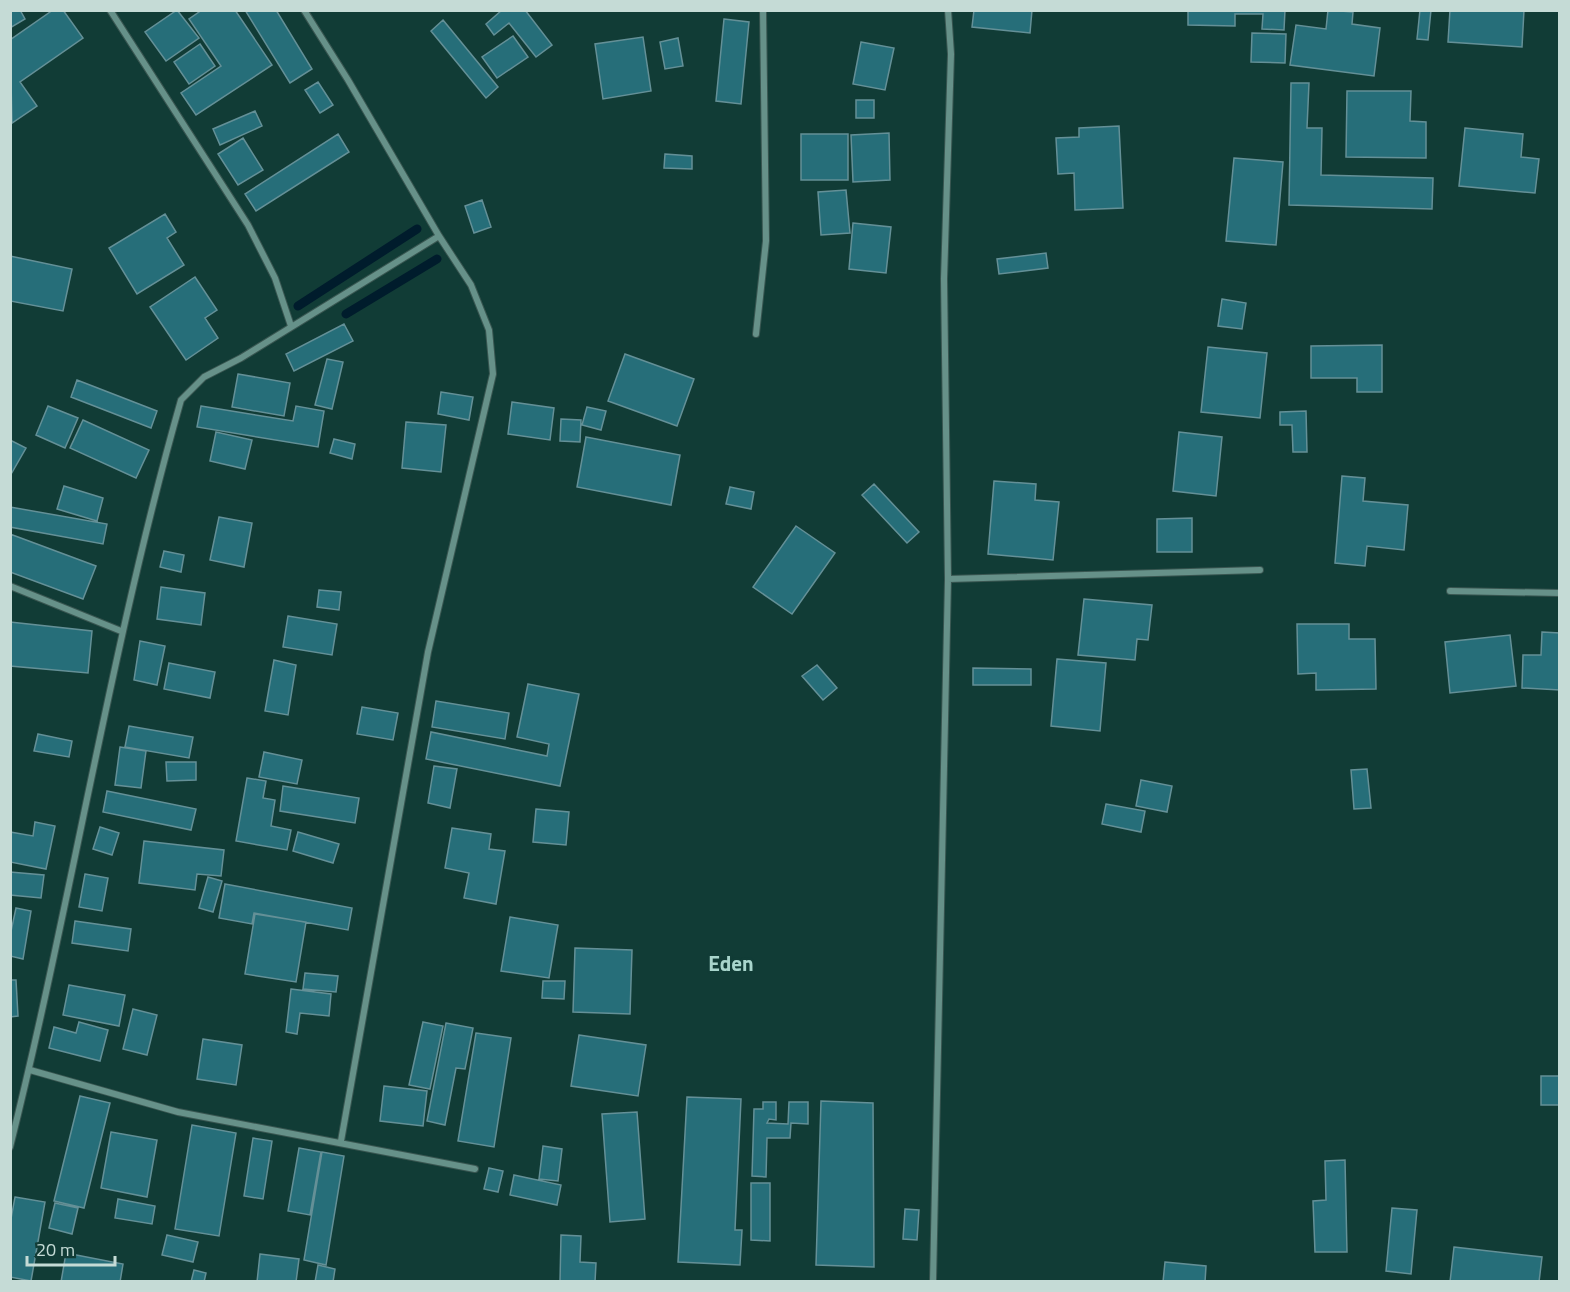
<svg xmlns="http://www.w3.org/2000/svg" width="1570" height="1292" viewBox="0 0 1570 1292" font-family="'Titillium Web',sans-serif">
  <style>
    .lines { fill: none; stroke-linecap: round; stroke-linejoin: round }
    .stream { stroke: #001c2c; stroke-width: 9 }
    .building { fill: #266e79; stroke: #649097; stroke-width: 1.5 }
    .minor-casing { stroke: #395651; stroke-width: 8 }
    .minor { stroke: #669189; stroke-width: 6 }
    .labels { text-anchor: middle; dominant-baseline: central; stroke-width: 5; stroke-linejoin: round; paint-order: stroke }
    .quarter-label { font-size: 21px; font-weight: bold; fill: #a8d5cc; stroke: #113c36 }
  </style>
  <rect width="100%" height="100%" fill="#113c36"/>
  <g class="lines">
    <path class="stream" d="M298,306l119,-77
      M346,314l91,-55"/>
  </g>
  <path class="building" d="M10,10h10l5,9 -15,9z
    M53,10h10l20,28 -63,44 17,24 -25,17 -2,-83z
    M177,10l22,28 -33,23 -21,-29z
    M202,10h33l37,55 -76,50 -15,-22 40,-27 -32,-47z
    M245,10h31l36,59 -22,14z
    M502,10h23l27,35 -16,12 -27,-34 -15,12 -8,-11z
    M974,10h58l-2,23 -58,-6z
    M1188,10h97l-1,20 -22,-1 1,-15h-28v12l-47,-1z
    M1328,10l25,2 -1,12 28,4 -6,48 -84,-11 6,-40 30,4z
    M1420,10h11l-3,30 -11,-1z
    M1450,10h74l-2,37 -74,-5z
    M724,19l25,3 -8,82 -25,-3z
    M443,20l55,67 -12,11 -55,-67z
    M1252,33l34,1 -1,29 -34,-1z
    M513,36l15,21 -31,21 -15,-21z
    M643,37l8,54 -48,8 -8,-55z
    M678,38l5,28 -18,3 -5,-27z
    M861,42l33,6 -9,42 -32,-6z
    M200,44l15,22 -26,18 -15,-22z
    M318,82l15,23 -13,8 -15,-23z
    M1291,83h18l-2,45h15l-1,47 112,3 -1,31 -143,-4z
    M1347,91h64l-1,30 16,1v36l-80,-1z
    M856,100h18v18h-18z
    M255,111l7,15 -42,19 -7,-16z
    M1119,126l4,82 -48,2 -1,-37 -16,1 -2,-36 23,-1v-9z
    M1465,128l58,6 -2,23 18,2 -4,34 -76,-7z
    M889,133l1,47 -37,2 -2,-47z
    M338,134l11,18 -93,59 -11,-17z
    M801,134h47v46h-47z
    M243,138l20,32 -25,15 -20,-31z
    M665,154l27,2v13l-28,-1z
    M1234,158l49,4 -7,83 -50,-4z
    M846,190l4,43 -29,2 -3,-43z
    M482,200l9,27 -17,6 -9,-27z
    M165,214l11,18 -9,6 17,27 -47,29 -28,-46z
    M853,223l38,4 -5,46 -37,-4z
    M1046,253l2,15 -49,6 -2,-15z
    M10,256l62,13 -9,42 -53,-10z
    M195,277l22,33 -12,8 13,20 -32,22 -36,-53z
    M1222,299l24,4 -4,26 -24,-3z
    M344,324l9,17 -59,30 -8,-17z
    M1382,345v47h-25v-14h-46v-32z
    M1208,347l59,6 -7,65 -59,-6z
    M625,354l69,25 -17,47 -69,-25z
    M327,359l16,3 -11,47 -17,-4z
    M238,374l52,9 -6,33 -52,-9z
    M77,380l80,31 -6,17 -80,-31z
    M441,392l32,5 -4,23 -31,-6z
    M512,402l42,6 -4,32 -42,-6z
    M48,406l30,12 -13,30 -29,-13z
    M201,406l92,15 3,-15 28,5 -6,36 -121,-20z
    M587,407l19,4 -5,19 -19,-5z
    M1306,411l1,41h-14l-1,-27h-12v-13z
    M561,419l20,1 -1,22 -20,-1z
    M83,420l66,30 -13,28 -66,-30z
    M406,422l40,3 -5,47 -39,-4z
    M216,432l36,8 -7,29 -35,-8z
    M1179,432l43,5 -6,59 -43,-5z
    M586,437l94,18 -9,50 -94,-18z
    M334,439l21,5 -3,15 -22,-6z
    M10,440l16,8 -16,28z
    M1342,476l23,2 -2,23 45,4 -4,45 -37,-4 -2,20 -30,-3z
    M994,481l42,3 -1,16 24,2 -6,58 -65,-6z
    M874,484l45,48 -12,11 -45,-48z
    M64,486l39,12 -6,23 -40,-12z
    M730,487l24,5 -3,17 -25,-5z
    M10,507l97,17 -4,20 -93,-17z
    M219,517l33,6 -8,44 -34,-7z
    M1192,518v34h-35v-33z
    M796,526l39,27 -43,61 -39,-27z
    M10,534l86,32 -13,33 -73,-27z
    M164,551l20,4 -3,17 -21,-5z
    M161,587l44,6 -4,32 -44,-6z
    M319,590l22,2 -2,18 -22,-3z
    M1084,599l68,6 -4,35 -11,-1 -2,21 -57,-5z
    M288,616l49,8 -5,31 -49,-8z
    M10,622l82,9 -4,42 -78,-7z
    M1297,624h52v15h26l1,50 -60,1v-17l-18,1z
    M1542,632l18,1v57l-38,-2 1,-33h18z
    M1510,635l6,51 -66,7 -5,-51z
    M140,641l25,5 -8,39 -23,-5z
    M1057,659l49,4 -6,68 -49,-5z
    M274,660l22,5 -8,50 -23,-4z
    M169,663l46,9 -5,26 -46,-9z
    M817,665l20,23 -14,12 -21,-24z
    M973,668l58,1v16h-58z
    M528,684l51,10 -19,92 -134,-27 5,-27 116,24 2,-12 -32,-7z
    M436,701l73,12 -4,26 -73,-12z
    M362,707l36,6 -5,27 -36,-6z
    M129,726l64,11 -4,21 -64,-11z
    M38,734l34,7 -3,16 -35,-6z
    M120,747l26,4 -5,37 -26,-3z
    M264,752l38,8 -5,24 -38,-7z
    M166,762h30v18l-29,1z
    M434,766l23,3 -7,39 -22,-5z
    M1367,769l4,39 -17,1 -3,-39z
    M247,778l19,3 -3,17 12,2 -4,26 20,4 -4,20 -51,-9z
    M1141,780l31,6 -5,26 -31,-6z
    M283,786l76,12 -4,25 -75,-12z
    M107,791l89,18 -5,21 -88,-18z
    M1106,804l39,7 -4,21 -39,-8z
    M536,809l33,3 -3,33 -33,-3z
    M35,822l20,4 -9,43 -36,-7v-30l23,4z
    M100,827l19,6 -7,22 -19,-6z
    M452,828l39,6 -2,15 16,2 -9,53 -32,-6 5,-25 -24,-5z
    M298,832l41,12 -6,19 -40,-12z
    M144,841l80,9 -3,26 -24,-2 -2,16 -56,-7z
    M10,872l34,3 -3,23 -31,-3z
    M85,874l23,4 -6,33 -23,-4z
    M208,877l14,4 -9,31 -14,-4z
    M225,884l127,24 -4,22 -94,-17 -2,11 -33,-6z
    M16,908l15,3 -8,48 -13,-3v-20z
    M255,914l51,8 -10,60 -51,-8z
    M510,917l48,8 -9,53 -48,-7z
    M75,921l56,8 -3,22 -56,-8z
    M575,948l57,2 -2,64 -57,-2z
    M305,973l33,3 -2,16 -33,-3z
    M10,980h6l2,36 -8,1z
    M543,981h22l-1,18 -22,-1z
    M69,985l56,10 -6,31 -56,-11z
    M291,989l40,5 -2,22 -29,-3 -3,21 -11,-2z
    M133,1009l24,6 -10,40 -24,-6z
    M79,1022l29,8 -8,31 -51,-13 5,-21 22,6z
    M423,1022l20,4 -13,63 -21,-4z
    M446,1023l27,5 -8,41 -9,-1 -11,57 -18,-4z
    M476,1033l35,5 -17,109 -36,-6z
    M579,1035l67,10 -8,51 -67,-10z
    M203,1039l39,6 -6,40 -39,-6z
    M1541,1076h19v29h-19z
    M384,1086l43,5 -4,35 -43,-5z
    M80,1096l30,7 -26,105 -30,-7z
    M687,1097l54,2 -6,131h7l-2,35 -62,-3z
    M821,1101l52,2 1,164 -58,-2z
    M763,1102h13v18l-7,-1 -2,4 21,1 1,-22h19v22l-17,-1 -1,15h-23l-1,39 -14,-1 2,-67h9z
    M637,1112l8,107 -35,3 -8,-108z
    M192,1125l44,8 -17,103 -44,-7z
    M111,1132l46,8 -10,57 -46,-9z
    M253,1138l19,3 -9,58 -19,-3z
    M543,1146l19,3 -4,32 -19,-2z
    M299,1148l22,4 -11,63 -22,-4z
    M322,1152l22,4 -18,109 -22,-5z
    M1345,1160l2,92h-32l-2,-51 13,-1 -1,-39z
    M489,1168l14,3 -5,21 -14,-3z
    M514,1175l47,10 -4,20 -47,-10z
    M751,1183h19v58l-19,-1z
    M15,1197l30,5 -14,79 -21,-4v-53z
    M118,1199l37,7 -3,18 -37,-6z
    M55,1203l23,5 -6,26 -23,-6z
    M1392,1208l25,2 -6,64 -25,-3z
    M905,1209l14,1 -2,30 -14,-1z
    M167,1235l31,7 -5,20 -31,-7z
    M561,1235l20,1 -1,26 16,1 -1,19h-35z
    M1454,1247l88,10 -3,25h-89z
    M66,1253l57,11 -3,18h-59z
    M260,1254l39,5 -3,23h-39z
    M1165,1262l41,4 -1,16h-42z
    M318,1265l17,4 -2,13h-18z
    M194,1270l12,3 -2,9h-13z"/>
  <g class="lines">
    <g class="minor-casing">
      <path id="minor" d="M110,10l138,215 27,53 16,48
        M304,10l44,70 91,156 32,49 18,45 4,44 -65,278 -87,489
        M756,334l10,-93 -3,-231
        M948,579l312,-9
        M10,586l111,45
        M1450,591l110,2
        M30,1070l148,42 297,57
        M10,1147c62,-248 101,-501 171,-747l23,-23 37,-19 198,-122
        M933,1282l15,-703 -4,-300 7,-225 -3,-44"/>
    </g>
    <use href="#minor" class="minor"/>
  </g>
  <g class="labels">
    <g class="quarter-label">
      <text x="731" y="963">Eden</text>
    </g>
  </g>
  <rect width="1570" height="1292" fill="none" stroke="#c5dbd6" stroke-width="24"/>
  <path d="M27 1256v9h88v-9" fill="none" stroke="#c5dbd6" stroke-width="3"/>
  <text x="36" y="1256" font-size="18" fill="#c5dbd6" stroke="#113c36" stroke-width="4.5" paint-order="stroke">20 m</text>
</svg>
